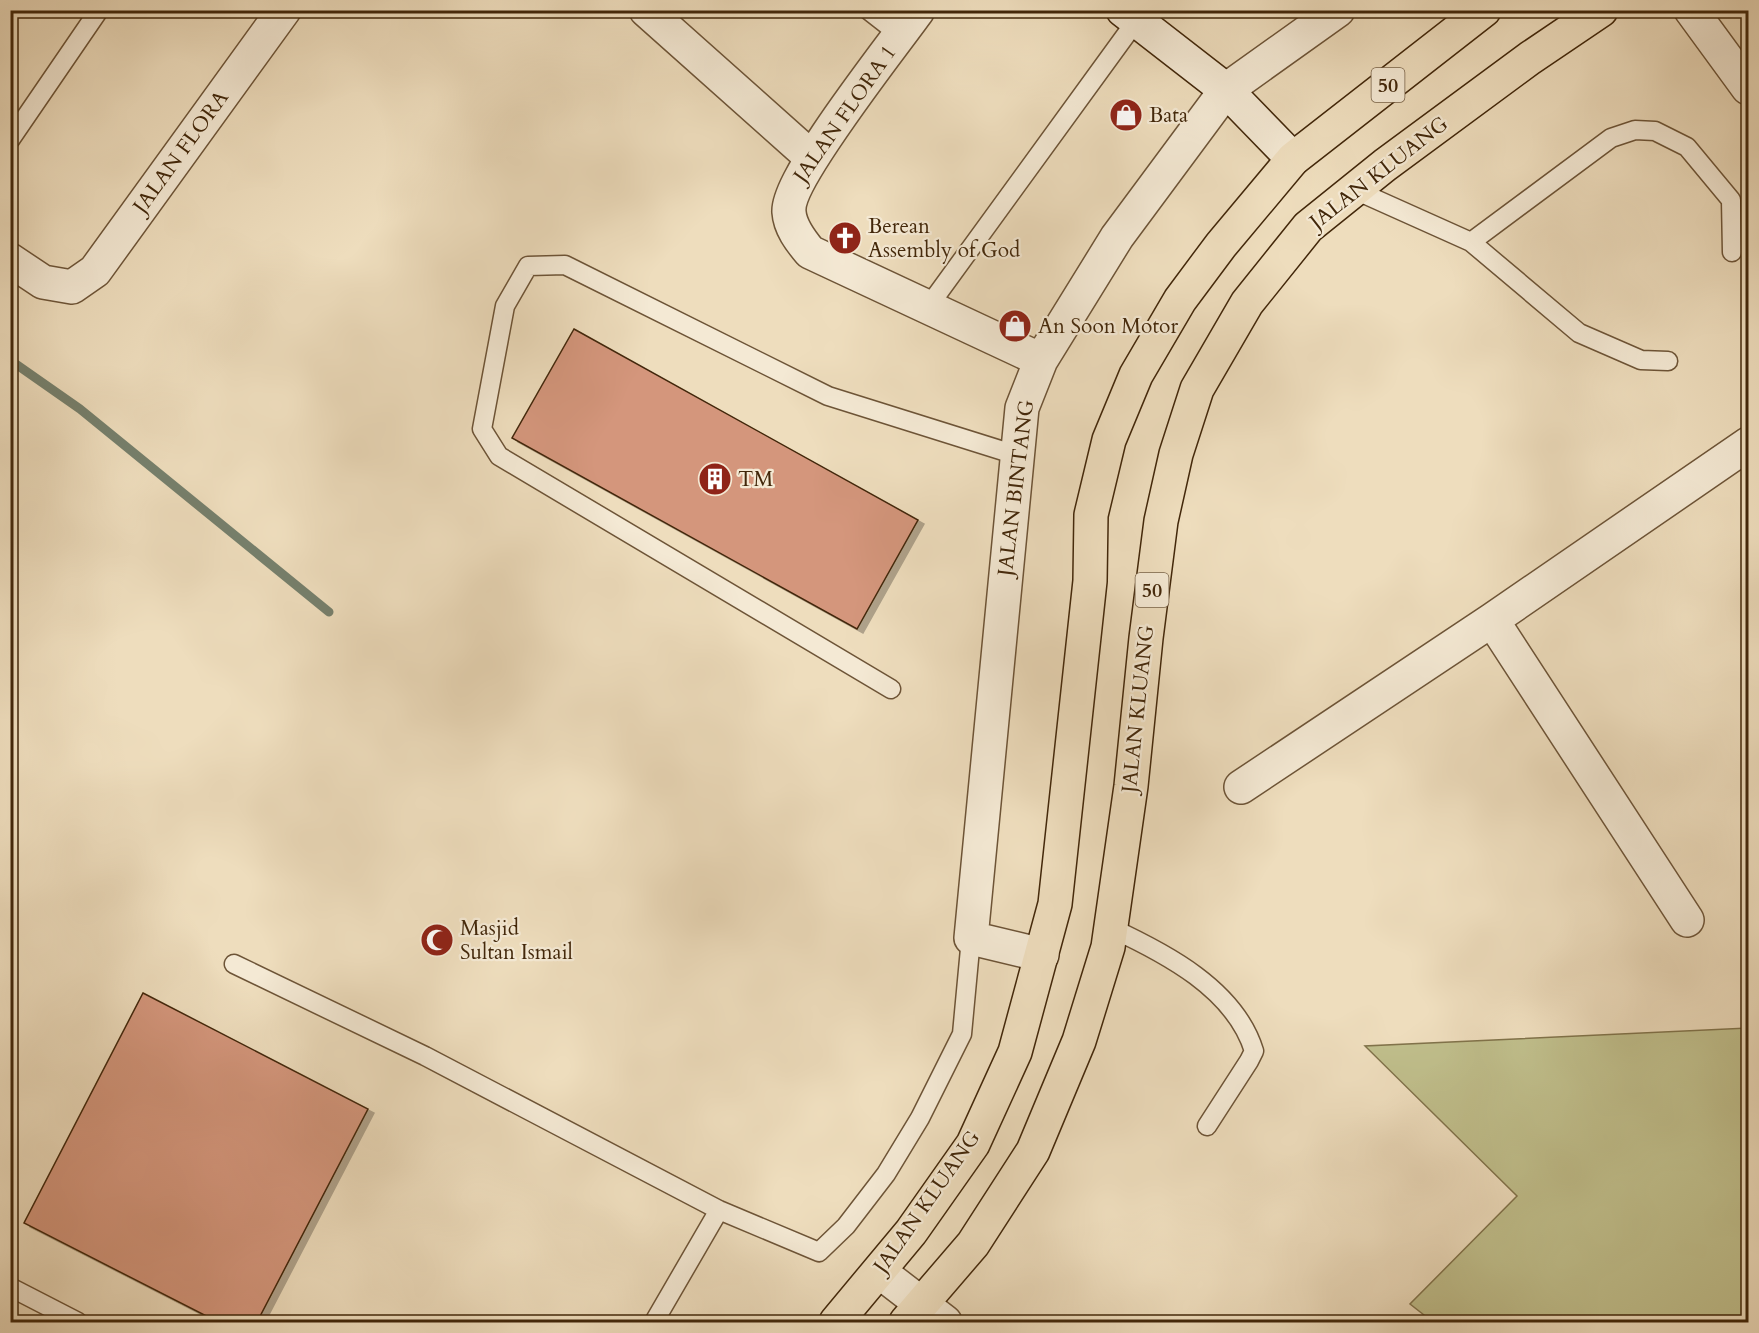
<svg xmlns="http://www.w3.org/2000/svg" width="1759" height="1333" viewBox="0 0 1759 1333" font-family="Cardo,serif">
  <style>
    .green { fill: #c0bf8c; stroke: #81734b; stroke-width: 1.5 }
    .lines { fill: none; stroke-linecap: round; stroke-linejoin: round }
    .stream { stroke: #76806d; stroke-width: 9 }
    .building { fill: #d4967c; stroke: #42270a; stroke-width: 1.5; filter: url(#shadow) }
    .lane-casing { stroke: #6d5437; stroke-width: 21 }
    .street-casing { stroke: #6d5437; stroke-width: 36 }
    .secondary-casing { stroke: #42270a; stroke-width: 36 }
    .highway-casing { stroke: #42270a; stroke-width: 36 }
    .lane { stroke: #f4e9d4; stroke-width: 18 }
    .street { stroke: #f4e9d4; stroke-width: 33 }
    .secondary { stroke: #f4e9d4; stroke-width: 33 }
    .highway { stroke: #eeddbd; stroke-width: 33 }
    .labels { text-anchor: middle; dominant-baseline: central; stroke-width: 4.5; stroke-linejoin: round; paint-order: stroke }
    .shield { fill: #f4e9d4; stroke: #776147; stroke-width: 1.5 }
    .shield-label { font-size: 20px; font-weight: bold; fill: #42270a }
    .street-label { font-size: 21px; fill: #42270a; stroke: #f4e9d4 }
    .poi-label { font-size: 21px; fill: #42270a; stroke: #f4e9d4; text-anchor: start }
  </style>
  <defs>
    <filter id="shadow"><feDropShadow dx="6" dy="4" stdDeviation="0" flood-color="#0004"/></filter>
  </defs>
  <rect width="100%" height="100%" fill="#eeddbd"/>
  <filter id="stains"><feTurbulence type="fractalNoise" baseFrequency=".00333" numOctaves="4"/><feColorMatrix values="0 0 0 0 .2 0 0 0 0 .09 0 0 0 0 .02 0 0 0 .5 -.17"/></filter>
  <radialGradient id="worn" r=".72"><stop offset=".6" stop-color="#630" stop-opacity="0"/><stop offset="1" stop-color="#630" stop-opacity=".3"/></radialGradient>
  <path class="green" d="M1748,1028v294h-315l-23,-18 107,-108 -152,-150z"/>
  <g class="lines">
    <path class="stream" d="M10,360l70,49 249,203"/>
  </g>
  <path class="building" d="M574,329l344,191 -61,109 -345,-191z
    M143,993l225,116 -111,213h-39l-194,-99z"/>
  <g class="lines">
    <g class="lane-casing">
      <path id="lane" d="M868,10l32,25
        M10,140l89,-130
        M1355,190l116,52 108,91 62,27 27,1
        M1471,242l140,-104 24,-8 20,1 32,16 44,53 1,52
        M928,307l208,-286 17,-11
        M891,689l-392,-233 -17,-27 23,-123 23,-40 37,-1 263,131 188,59
        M1111,928c54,25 124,61 143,123l-5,10 -42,65
        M234,964l191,92 294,154 100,42 27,-26 40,-52 34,-56 42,-84 9,-96
        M10,1287l68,35
        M654,1322l65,-112"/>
    </g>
    <g class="street-casing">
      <path id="street" d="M646,10l166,148
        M918,10c-24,34 -132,169 -129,202 1,15 11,28 21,40l231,108
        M1691,10l57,78
        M10,260l33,22 29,5 23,-16 189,-261
        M1492,620l195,300
        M1241,787l251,-167 256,-176
        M1042,955l-71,-17 51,-530 19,-48 76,-123 109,-147 112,-80
        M880,1272l65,50"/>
    </g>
    <g class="secondary-casing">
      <path id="secondary" d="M1123,10l103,80 67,69"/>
    </g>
    <g class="highway-casing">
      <path id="highway" d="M836,1322l75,-90 62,-88 42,-92 40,-148 35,-323 1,-66 18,-75 27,-65 44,-75 41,-55 72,-86 191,-149
        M906,1322l67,-78 60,-93 46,-110 29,-94 23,-161 15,-148 15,-117 15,-67 21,-65 50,-86 61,-76 77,-62 145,-107 71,-48"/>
    </g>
    <use href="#lane" class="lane"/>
    <use href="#street" class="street"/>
    <use href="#secondary" class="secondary"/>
    <use href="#highway" class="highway"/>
  </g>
  <defs>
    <g id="shop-disc" transform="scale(1.725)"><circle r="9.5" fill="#8f2418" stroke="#f4e9d4"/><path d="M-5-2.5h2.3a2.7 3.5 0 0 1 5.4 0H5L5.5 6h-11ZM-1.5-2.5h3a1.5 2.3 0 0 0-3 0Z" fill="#fff"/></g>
    <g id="church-disc" transform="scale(1.725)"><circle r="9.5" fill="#8f2418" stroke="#f4e9d4"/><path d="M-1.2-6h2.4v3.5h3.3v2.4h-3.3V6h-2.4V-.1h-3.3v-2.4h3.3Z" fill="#fff"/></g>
    <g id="building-disc" transform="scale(1.725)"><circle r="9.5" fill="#8f2418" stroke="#f4e9d4"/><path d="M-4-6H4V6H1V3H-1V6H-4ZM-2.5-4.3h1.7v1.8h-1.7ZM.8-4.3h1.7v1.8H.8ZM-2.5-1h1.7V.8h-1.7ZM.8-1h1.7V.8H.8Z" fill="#fff"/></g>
    <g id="mosque-disc" transform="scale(1.725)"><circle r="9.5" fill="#8f2418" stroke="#f4e9d4"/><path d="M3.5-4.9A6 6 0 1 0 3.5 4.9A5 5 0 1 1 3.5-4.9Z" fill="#fff"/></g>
  </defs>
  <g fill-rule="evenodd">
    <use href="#shop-disc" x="1126" y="115"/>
    <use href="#church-disc" x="845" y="238"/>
    <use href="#shop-disc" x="1015" y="326"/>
    <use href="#building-disc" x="715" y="479"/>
    <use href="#mosque-disc" x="437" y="940"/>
  </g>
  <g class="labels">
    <g class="shield">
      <rect x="1371.5" y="68" width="33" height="34" rx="4.5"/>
      <rect x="1135.5" y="573" width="33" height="34" rx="4.5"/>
    </g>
    <g class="shield-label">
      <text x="1388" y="85">50</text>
      <text x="1152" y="590">50</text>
    </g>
    <g class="street-label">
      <text transform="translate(845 114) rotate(-55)">JALAN FLORA 1</text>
      <text transform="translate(181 152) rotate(-54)">JALAN FLORA</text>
      <text transform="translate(1379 173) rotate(-38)">JALAN KLUANG</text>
      <text transform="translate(1016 488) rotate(-83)">JALAN BINTANG</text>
      <text transform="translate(1138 709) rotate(-84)">JALAN KLUANG</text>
      <text transform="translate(927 1202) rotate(-55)">JALAN KLUANG</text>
    </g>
    <g class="poi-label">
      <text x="1149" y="115">Bata</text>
      <text x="868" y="226">Berean<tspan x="868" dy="24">Assembly of God</tspan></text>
      <text x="1038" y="326">An Soon Motor</text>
      <text x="738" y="479">TM</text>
      <text x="460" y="928">Masjid<tspan x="460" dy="24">Sultan Ismail</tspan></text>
    </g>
  </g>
  <rect width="1759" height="1333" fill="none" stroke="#eeddbd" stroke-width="36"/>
  <rect x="12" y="12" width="1735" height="1309" fill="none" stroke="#42270a" stroke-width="3"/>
  <rect x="18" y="18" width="1723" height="1297" fill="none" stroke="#42270a" stroke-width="1.5"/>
  <rect width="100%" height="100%" filter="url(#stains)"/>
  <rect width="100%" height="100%" fill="url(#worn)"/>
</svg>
